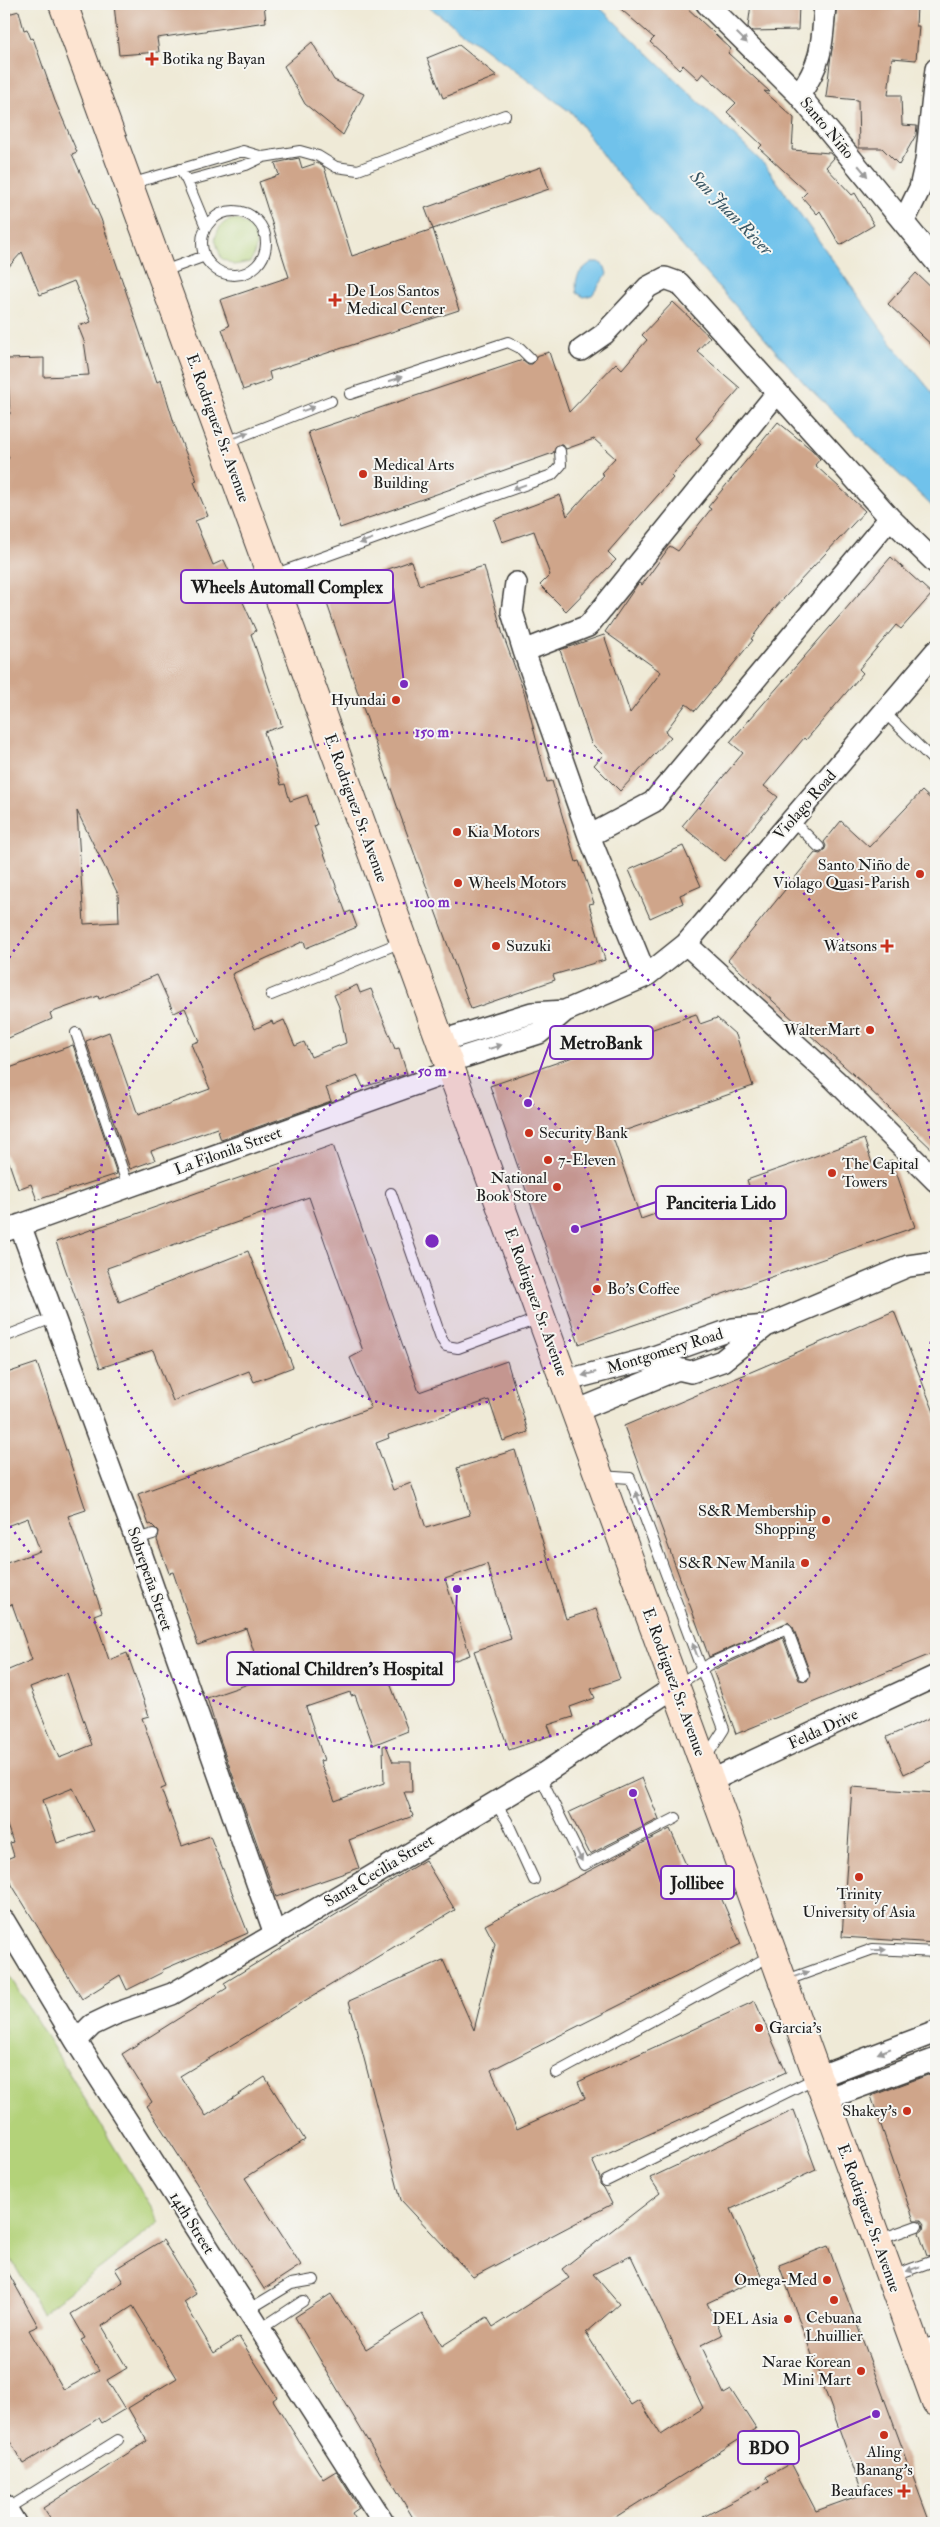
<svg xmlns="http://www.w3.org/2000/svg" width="940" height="2527" viewBox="0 0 940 2527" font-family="'IM FELL Double Pica',serif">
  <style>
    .green { fill: #b3d279; stroke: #68774a }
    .water { fill: #6fc2eb; stroke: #466f84 }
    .building { fill: #cfa58a; fill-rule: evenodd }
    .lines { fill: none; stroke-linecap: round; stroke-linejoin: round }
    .service-casing { stroke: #3c3b38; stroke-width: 12 }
    .minor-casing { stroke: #3c3b38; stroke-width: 24 }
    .secondary-casing { stroke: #3c3b38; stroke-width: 30 }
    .service { stroke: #fff; stroke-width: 10 }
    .minor { stroke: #fff; stroke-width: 21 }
    .secondary { stroke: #fde4d1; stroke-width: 28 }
    .oneway { fill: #999 }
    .ring { fill: none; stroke: #7b2cbf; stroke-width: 2.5; stroke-dasharray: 2.5 5 }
    .poi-dot { fill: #c8321e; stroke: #f6f6f2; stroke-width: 2 }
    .labels { text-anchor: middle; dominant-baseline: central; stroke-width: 4; stroke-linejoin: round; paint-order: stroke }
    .poi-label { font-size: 16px; fill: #1c1c1c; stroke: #f6f6f2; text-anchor: end }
    .street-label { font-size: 16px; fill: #1c1c1c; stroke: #f6f6f2 }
    .water-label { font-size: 18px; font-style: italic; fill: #395664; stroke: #f6f6f2 }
    .centre { fill: #7b2cbf; stroke: #f6f6f2; stroke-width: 2.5 }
    .ring-label { font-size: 15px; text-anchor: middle; font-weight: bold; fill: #7b2cbf; stroke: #f6f6f2; stroke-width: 4; stroke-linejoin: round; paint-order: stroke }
    .leader { fill: none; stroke: #7b2cbf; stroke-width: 2 }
    .callout-dot { fill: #7b2cbf; stroke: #f6f6f2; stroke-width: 2 }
    .callout { fill: #f6f6f2; stroke: #7b2cbf; stroke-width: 2 }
    .callout-label { font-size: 18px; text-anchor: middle; font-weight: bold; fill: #1c1c1c }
  </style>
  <rect width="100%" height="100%" fill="#f6f6f2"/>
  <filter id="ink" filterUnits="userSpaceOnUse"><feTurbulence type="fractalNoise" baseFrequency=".02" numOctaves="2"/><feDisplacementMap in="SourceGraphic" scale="10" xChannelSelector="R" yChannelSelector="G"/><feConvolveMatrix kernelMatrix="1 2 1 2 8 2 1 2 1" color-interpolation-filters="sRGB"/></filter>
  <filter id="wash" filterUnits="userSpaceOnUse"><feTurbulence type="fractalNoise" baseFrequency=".0096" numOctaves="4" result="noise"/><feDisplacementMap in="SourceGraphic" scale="20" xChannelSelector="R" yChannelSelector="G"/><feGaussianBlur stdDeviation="1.12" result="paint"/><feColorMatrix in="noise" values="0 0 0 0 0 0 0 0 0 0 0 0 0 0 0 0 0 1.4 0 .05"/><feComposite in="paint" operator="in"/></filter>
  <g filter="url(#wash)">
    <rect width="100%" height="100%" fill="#efead7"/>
    <path class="green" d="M237,219l16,10c4,14 5,21 -3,33l-16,3 -13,-7 -6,-19c4,-13 8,-19 22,-20z
      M4,1967l156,255 -118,91 -35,-61 -3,2z"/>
    <path class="water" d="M425,4h171l170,162 126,178 44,53v113l-130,-125 -197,-221 -36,-50z
      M592,262h7l6,5 2,7 -15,21 -8,2 -7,-4c-3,-16 2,-22 15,-31z"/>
    <g id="blocks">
      <path class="building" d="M114,4h150l2,18 -109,16 2,14 -40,3z
        M615,4h68l48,45 -3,4 42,39 -6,-1 30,27 -2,32 38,3 4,5 -8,9 26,28 3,-2 19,32 -34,20 -20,-34 -3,3 -15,-17 5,-5 -48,-44 3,-3 -35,-33 9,-9 -33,-30 -5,6 -15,-14 -4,4 -29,-27 4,-4z
        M751,4h48l-1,26 -46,1 -4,-4z
        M837,4l80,2 -1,20h3l-3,34 -24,-2 -4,37h13l1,30 15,1 -1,9 -17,30 -17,-17h-23l-1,-48 -32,-3z
        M19,11l5,19 3,-1 4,10 2,-1 22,63 22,51 -5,2 29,65 56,163 4,-2 14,46 22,55 -3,1 14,34 -13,5 18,44 11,-5 32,71 -5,3 31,92 -18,6 17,53 4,-1 5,17 17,-6 10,30 -3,1 32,87 5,-2 6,16 -51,21 -2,-7 -72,33 23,55 17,-8 1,4 11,-5 11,26 9,-4 7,15 35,-14 -7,-36 -5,-12 23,-10 3,8 11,-4 24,60 4,-1 8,26 -44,13 -5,-11 -32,12 5,13 -110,39 -4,-12 -66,23 4,9 -25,9 -44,-128 23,-9 29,83 72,-26 -19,-45 8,-3 -14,-33 -11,5 -17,-38 -58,24 -1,-3 -48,17 2,6 -48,21v-577l5,-5 -5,-8 1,-36h5l-3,-55 37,-1v19l45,-2 -5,-34 -6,-15 13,-4 -17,-41 -34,14 -18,-43 -18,20v-257zM77,811l41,83 1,28 -35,2z
        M312,42l22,38 30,14 -21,41 -38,-31 -21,-38z
        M459,45l38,31 -54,22 -16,-40z
        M299,158l3,10 15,-5 7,4 28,89 81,-27 26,81 -190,62 2,8 -28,10 -21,-61 7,-3 -9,-26 69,-23 -30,-95 20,-7 -4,-12z
        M541,167l8,22 -116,40 -8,-21z
        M916,273l20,19v57l-48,-45z
        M673,302l37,35 -13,14 43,37 -44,50 5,6 -30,32 2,2 -65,74 8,8 -50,51 -26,-26 10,-10 -16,-44 -32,11 -8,-22 66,-25 7,21 37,-41 -3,-2 14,-15 -21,-19 -28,10 -3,-4h-6l-4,8 -213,75 -32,-96 215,-72 5,4h4l4,-4v-4l13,-4 20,60 47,-49 6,6 25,-29 -5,-5z
        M778,422l34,28 8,9 -5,6 50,46 -92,99 -22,29 2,1 -58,71 -9,-7 -21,28 6,5 -51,54 -26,-26 9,-10 -12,-12 -31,-93 44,-15 26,78 31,-41 -56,-40 32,-47 2,-2 3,2 28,-39 8,5 33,-42 -3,-2z
        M891,557l41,37 -31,35 -5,-4 -37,44 4,4 -57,67 -2,-2 -40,48 14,11 -53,64 -43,-35 61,-73 -13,-11z
        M411,561l8,24 65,-19 19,69 22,60 22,87 5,-1 24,81 3,-1 15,42 -5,1 16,56 -52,15 2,5 -84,29 -74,-203 -74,-214z
        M922,791l14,13v349l-70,-67 -138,-126 87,-107 5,1 4,-3 2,-5 -2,-4 17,-21 28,26z
        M683,846l18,40 -21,9 3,8 -33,15 -21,-48z
        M696,1014l4,10 17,-6 19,17 17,51 -141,49 29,84 73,-26 10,26 33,-11 -10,-28 117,-41 9,27 19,-6 23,67 -336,117 -89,-258z
        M73,1045l44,129 -80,26 -6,-16 -13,5 -14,-41v-78z
        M333,1145l86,247 88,-31 21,71 -25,9 -14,-41 -101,35 1,3 -13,5 17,47 18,-7 15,45 44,-13 -13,-47 58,-18 51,169 30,-10 24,70 -29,10 4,9 -25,9 3,10 -25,8 4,10 -43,15 -35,-99 37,-12 -24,-75 -42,15 25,76 -80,28 18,48 -35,14 -18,-50 -4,1 -1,-4 -44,15 18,53 -4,1 1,4 14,36 49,-18 -1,-37 3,-1 7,17h18l1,30h-8l9,24 -64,24 10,28 -83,29 -58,-163 -11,-36 56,-19 -17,-51 -48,17 -25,-73 -4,1 -12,-33 2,-8 -8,-8 -2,1 -11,-31 233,-86 -21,-50 13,-7 -54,-154 -202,71 12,34 129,-51 45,116 -39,15 -5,-11 -76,30 -20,-51 -53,18 -44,-126z
        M894,1311l42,106v235l-200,82 -23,-64 70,-32 16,42 8,1 3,-8 -17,-46 -5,-5 -79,35 -85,-231z
        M37,1363l49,147 -18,6 34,96 -8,3 15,45 18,-7 22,63 -7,2 24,69 -5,2 21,57 28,-10 38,97 -86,37 1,2 -36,18 -7,-15 -38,24 -70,-114 -8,-25 10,-4 -4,-13 3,-1 -9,-25v-145l28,-12 -20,-56 -8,3v-43l36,-13 -12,-33 -24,9v-153zM67,1673l25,72 -33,13 -29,-71zM73,1788l21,43 -37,12 -14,-43z
        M936,1715v44l-32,15 -17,-37z
        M642,1778l17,41 -69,35 -21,-42z
        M852,1787l84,6v150l-94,-6z
        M670,1829l27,60 13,-4 7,3 24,56 -250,126 26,59 68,-31 -7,-16 177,-81 31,71 -194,88 8,18v6l4,4 8,16 -139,73 -72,-77 -52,-199 94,-41 31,70 21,-86 -10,-19z
        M425,1860l30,50 -275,166 26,40 59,-39 40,63 -60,38 56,87 -37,24 -117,-183 5,-4 -30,-48 105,-66 -3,-5z
        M936,2072v181l-9,3 -8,-23 4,-3 1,-6 -3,-4h-7l-6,-16 -37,-108z
        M794,2110l22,60 -85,39 31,68 -55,26 15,32 -21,10 23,49 7,-4 25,39 -150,94h-190l-121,-206 36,-23 35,55 56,-35 20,32 45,-29 6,10 76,-49 -7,-9 98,-76 -10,-15zM631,2256l72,152 -42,27 -22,-35 -8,5 -45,-72 33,-29 -26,-30z
        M163,2240l33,54 -12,8 30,51 25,-16 38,60 -4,3 50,79 13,-8 23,37 -7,5 6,10h-305l-10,-15 104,-67 -19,-33 49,-30 -44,-72 -31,20 25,42 -20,12 18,29 -23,14 -3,-5 -76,46 -19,-33v-166l34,61 -9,4 35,60 35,-20 -18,-30 4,-2 -14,-24 52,-32 -8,-13z
        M828,2246l102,277h-238l77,-41 -3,-5 25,-14 25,48 47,-17 -84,-229z"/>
    </g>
  </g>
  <g filter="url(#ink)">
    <use href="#blocks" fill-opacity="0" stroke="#3c3b38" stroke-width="1"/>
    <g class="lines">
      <g class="service-casing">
        <path id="service" d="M180,169l7,12 59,-16 17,-8 37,-6 18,5 18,11 22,3 147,-55
          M187,181l19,46
          M130,184l113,-33 20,6
          M202 243a32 32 0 1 1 64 0a32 32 0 1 1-64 0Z
          M161,272l44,-16
          M350,394l158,-52 12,6 10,10
          M224,443l107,-42
          M273,575l279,-100 9,-10 -1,-14
          M884,712l52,51
          M792,820l27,27
          M271,995l133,-54
          M76,1033l52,153
          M391,1193l50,145 5,8 12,2 82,-30
          M4,1337l51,-20
          M601,1476l29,2 94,251 -19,30
          M136,1539l17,-5
          M676,1686l35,-23 76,-34 17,46
          M540,1776l44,89 92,-47
          M494,1801l13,20 27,59
          M784,1981l89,-32 63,3
          M556,2073l216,-118
          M606,2181l212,-104
          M878,2240l39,-14
          M892,2276l44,-16
          M248,2310l43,-26 23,-4
          M259,2330l44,-29
          M917,2348l19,-7
          M7,2509l111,-69"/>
      </g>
      <g class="minor-casing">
        <path id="minor" d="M707,4l92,91 137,167
          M799,95c24,-34 23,-51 26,-91
          M904,221l16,-33 6,-27 10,-92
          M581,350l23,-16 44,-47 17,-9 14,5 211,235 46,45
          M516,583l-4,29 12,39 65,185 57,140
          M524,651l64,-25 189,-233
          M589,836l64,-34 237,-284
          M686,944l149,136 101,101
          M441,1041l91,-28 33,-2
          M448,1062l91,-29 26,-22 81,-35 40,-32 250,-293
          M20,1225l116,314 139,395
          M4,1231l448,-160
          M564,1381l84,-22 85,-30 33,-3
          M576,1411l102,-42 13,3 31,-11 44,-35 142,-60 28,-4
          M710,1781l226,-105
          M4,1921l72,120 308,482
          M76,2041l16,-16 23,-11 57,-20 103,-60 265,-158 136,-90
          M818,2077l118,-45
          M826,2099l110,-40
          M4,2505l11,18"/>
      </g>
      <g class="secondary-casing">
        <path id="secondary" d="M63,4l873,2398"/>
      </g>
      <use href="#service" class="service"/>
      <use href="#minor" class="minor"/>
      <use href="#secondary" class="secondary"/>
    </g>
    <defs><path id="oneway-solid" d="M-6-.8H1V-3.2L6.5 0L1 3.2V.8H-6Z" transform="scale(1.25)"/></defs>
    <g class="oneway">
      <use href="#oneway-solid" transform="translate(742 38) rotate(45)"/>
      <use href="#oneway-solid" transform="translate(863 171) rotate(50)"/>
      <use href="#oneway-solid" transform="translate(396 379) rotate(-18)"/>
      <use href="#oneway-solid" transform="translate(308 409) rotate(-20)"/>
      <use href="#oneway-solid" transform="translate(242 435) rotate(-23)"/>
      <use href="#oneway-solid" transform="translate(519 487) rotate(160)"/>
      <use href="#oneway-solid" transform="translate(366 541) rotate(160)"/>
      <use href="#oneway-solid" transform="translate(495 1047) rotate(-18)"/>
      <use href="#oneway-solid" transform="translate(589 1374) rotate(165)"/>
      <use href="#oneway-solid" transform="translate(638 1498) rotate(-111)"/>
      <use href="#oneway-solid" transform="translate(695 1650) rotate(-111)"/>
      <use href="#oneway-solid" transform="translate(579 1855) rotate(64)"/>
      <use href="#oneway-solid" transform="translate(879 1950) rotate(-1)"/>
      <use href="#oneway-solid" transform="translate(802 1974) rotate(-20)"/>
      <use href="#oneway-solid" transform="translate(884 2051) rotate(159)"/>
      <use href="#oneway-solid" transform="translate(913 2269) rotate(160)"/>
    </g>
  </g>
  <circle cx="432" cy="1241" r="170" fill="#7b2cbf" fill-opacity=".12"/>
  <g class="ring">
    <circle cx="432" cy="1241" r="170"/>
    <circle cx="432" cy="1241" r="339"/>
    <path d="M936 1312A509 509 0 0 1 5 1518M5 964A509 509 0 0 1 936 1170"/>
  </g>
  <g class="poi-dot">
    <path d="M149.5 51.5h5v5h5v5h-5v5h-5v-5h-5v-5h5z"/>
    <path d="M332.5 292.5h5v5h5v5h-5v5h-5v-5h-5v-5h5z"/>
    <circle cx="363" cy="474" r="5"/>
    <circle cx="396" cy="700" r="5"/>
    <circle cx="457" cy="832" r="5"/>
    <circle cx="920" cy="874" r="5"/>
    <circle cx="458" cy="883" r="5"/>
    <circle cx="496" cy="946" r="5"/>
    <path d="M884.5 938.5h5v5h5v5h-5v5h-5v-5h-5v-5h5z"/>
    <circle cx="870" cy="1030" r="5"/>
    <circle cx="529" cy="1133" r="5"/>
    <circle cx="548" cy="1160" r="5"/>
    <circle cx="832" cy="1173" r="5"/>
    <circle cx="557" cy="1187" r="5"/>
    <circle cx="597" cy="1289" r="5"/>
    <circle cx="826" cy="1520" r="5"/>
    <circle cx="805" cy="1563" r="5"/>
    <circle cx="859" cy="1877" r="5"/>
    <circle cx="759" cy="2028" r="5"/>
    <circle cx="907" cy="2111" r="5"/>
    <circle cx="827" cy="2280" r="5"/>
    <circle cx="834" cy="2300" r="5"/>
    <circle cx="788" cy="2319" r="5"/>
    <circle cx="861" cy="2371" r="5"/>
    <circle cx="884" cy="2435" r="5"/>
    <path d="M901.5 2483.5h5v5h5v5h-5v5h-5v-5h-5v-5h5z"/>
  </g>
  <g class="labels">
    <g class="poi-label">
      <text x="162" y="59" text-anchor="start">Botika ng Bayan</text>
      <text x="346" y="291" text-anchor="start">De Los Santos<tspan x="346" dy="18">Medical Center</tspan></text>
      <text x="373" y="465" text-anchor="start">Medical Arts<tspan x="373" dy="18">Building</tspan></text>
      <text x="386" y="700">Hyundai</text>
      <text x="467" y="832" text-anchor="start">Kia Motors</text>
      <text x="910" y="865">Santo Niño de<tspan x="910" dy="18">Violago Quasi-Parish</tspan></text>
      <text x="468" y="883" text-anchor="start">Wheels Motors</text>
      <text x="506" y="946" text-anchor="start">Suzuki</text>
      <text x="877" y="946">Watsons</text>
      <text x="860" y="1030">WalterMart</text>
      <text x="539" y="1133" text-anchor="start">Security Bank</text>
      <text x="558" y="1160" text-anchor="start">7-Eleven</text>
      <text x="842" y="1164" text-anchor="start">The Capital<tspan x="842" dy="18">Towers</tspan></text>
      <text x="547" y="1178">National<tspan x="547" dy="18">Book Store</tspan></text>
      <text x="607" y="1289" text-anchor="start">Bo's Coffee</text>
      <text x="816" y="1511">S&amp;R Membership<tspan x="816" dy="18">Shopping</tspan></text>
      <text x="795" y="1563">S&amp;R New Manila</text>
      <text x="859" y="1894" text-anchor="middle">Trinity<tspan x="859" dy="18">University of Asia</tspan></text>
      <text x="769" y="2028" text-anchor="start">Garcia's</text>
      <text x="897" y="2111">Shakey's</text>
      <text x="817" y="2280">Omega-Med</text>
      <text x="834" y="2318" text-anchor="middle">Cebuana<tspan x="834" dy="18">Lhuillier</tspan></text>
      <text x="778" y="2319">DEL Asia</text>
      <text x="851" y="2362">Narae Korean<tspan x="851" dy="18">Mini Mart</tspan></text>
      <text x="884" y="2452" text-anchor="middle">Aling<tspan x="884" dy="18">Banang's</tspan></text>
      <text x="893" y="2491">Beaufaces</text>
    </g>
    <g class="street-label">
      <text transform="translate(827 128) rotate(50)">Santo Niño</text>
      <text transform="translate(218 428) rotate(70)">E. Rodriguez Sr. Avenue</text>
      <text transform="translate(805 805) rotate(-49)">Violago Road</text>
      <text transform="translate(356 808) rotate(70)">E. Rodriguez Sr. Avenue</text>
      <text transform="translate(228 1151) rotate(-20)">La Filonila Street</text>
      <text transform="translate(536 1302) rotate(70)">E. Rodriguez Sr. Avenue</text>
      <text transform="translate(665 1351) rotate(-17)">Montgomery Road</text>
      <text transform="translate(150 1579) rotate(71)">Sobrepeña Street</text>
      <text transform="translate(674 1682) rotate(70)">E. Rodriguez Sr. Avenue</text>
      <text transform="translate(823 1729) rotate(-25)">Felda Drive</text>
      <text transform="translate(379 1871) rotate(-31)">Santa Cecilia Street</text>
      <text transform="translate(869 2218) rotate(70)">E. Rodriguez Sr. Avenue</text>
      <text transform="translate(192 2223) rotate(58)">14th Street</text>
    </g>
    <g class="water-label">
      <text transform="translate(731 213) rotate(46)">San Juan River</text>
    </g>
  </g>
  <circle cx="432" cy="1241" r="8" class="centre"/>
  <g class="ring-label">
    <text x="432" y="737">150 m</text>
    <text x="432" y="907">100 m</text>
    <text x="432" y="1076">50 m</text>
  </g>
  <path class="leader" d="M404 684L393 587M528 1103L550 1042M575 1229L656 1202M457 1589L454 1669M633 1793L661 1883M876 2414L799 2447"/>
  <g class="callout-dot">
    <circle cx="404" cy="684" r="5"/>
    <circle cx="528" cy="1103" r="5"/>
    <circle cx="575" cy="1229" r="5"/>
    <circle cx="457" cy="1589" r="5"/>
    <circle cx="633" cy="1793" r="5"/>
    <circle cx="876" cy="2414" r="5"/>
  </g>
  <g class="callout">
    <rect x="181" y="570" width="212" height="33" rx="5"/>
    <rect x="550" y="1026" width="103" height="33" rx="5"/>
    <rect x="656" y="1186" width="130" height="33" rx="5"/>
    <rect x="227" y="1652" width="227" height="33" rx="5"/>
    <rect x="661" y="1866" width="73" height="33" rx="5"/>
    <rect x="738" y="2431" width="61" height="33" rx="5"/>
  </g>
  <g class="callout-label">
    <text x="287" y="593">Wheels Automall Complex</text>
    <text x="601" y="1049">MetroBank</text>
    <text x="721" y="1209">Panciteria Lido</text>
    <text x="340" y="1675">National Children's Hospital</text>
    <text x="697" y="1889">Jollibee</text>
    <text x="769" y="2454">BDO</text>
  </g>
  <rect width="940" height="2527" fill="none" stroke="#f6f6f2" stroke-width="20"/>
</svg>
